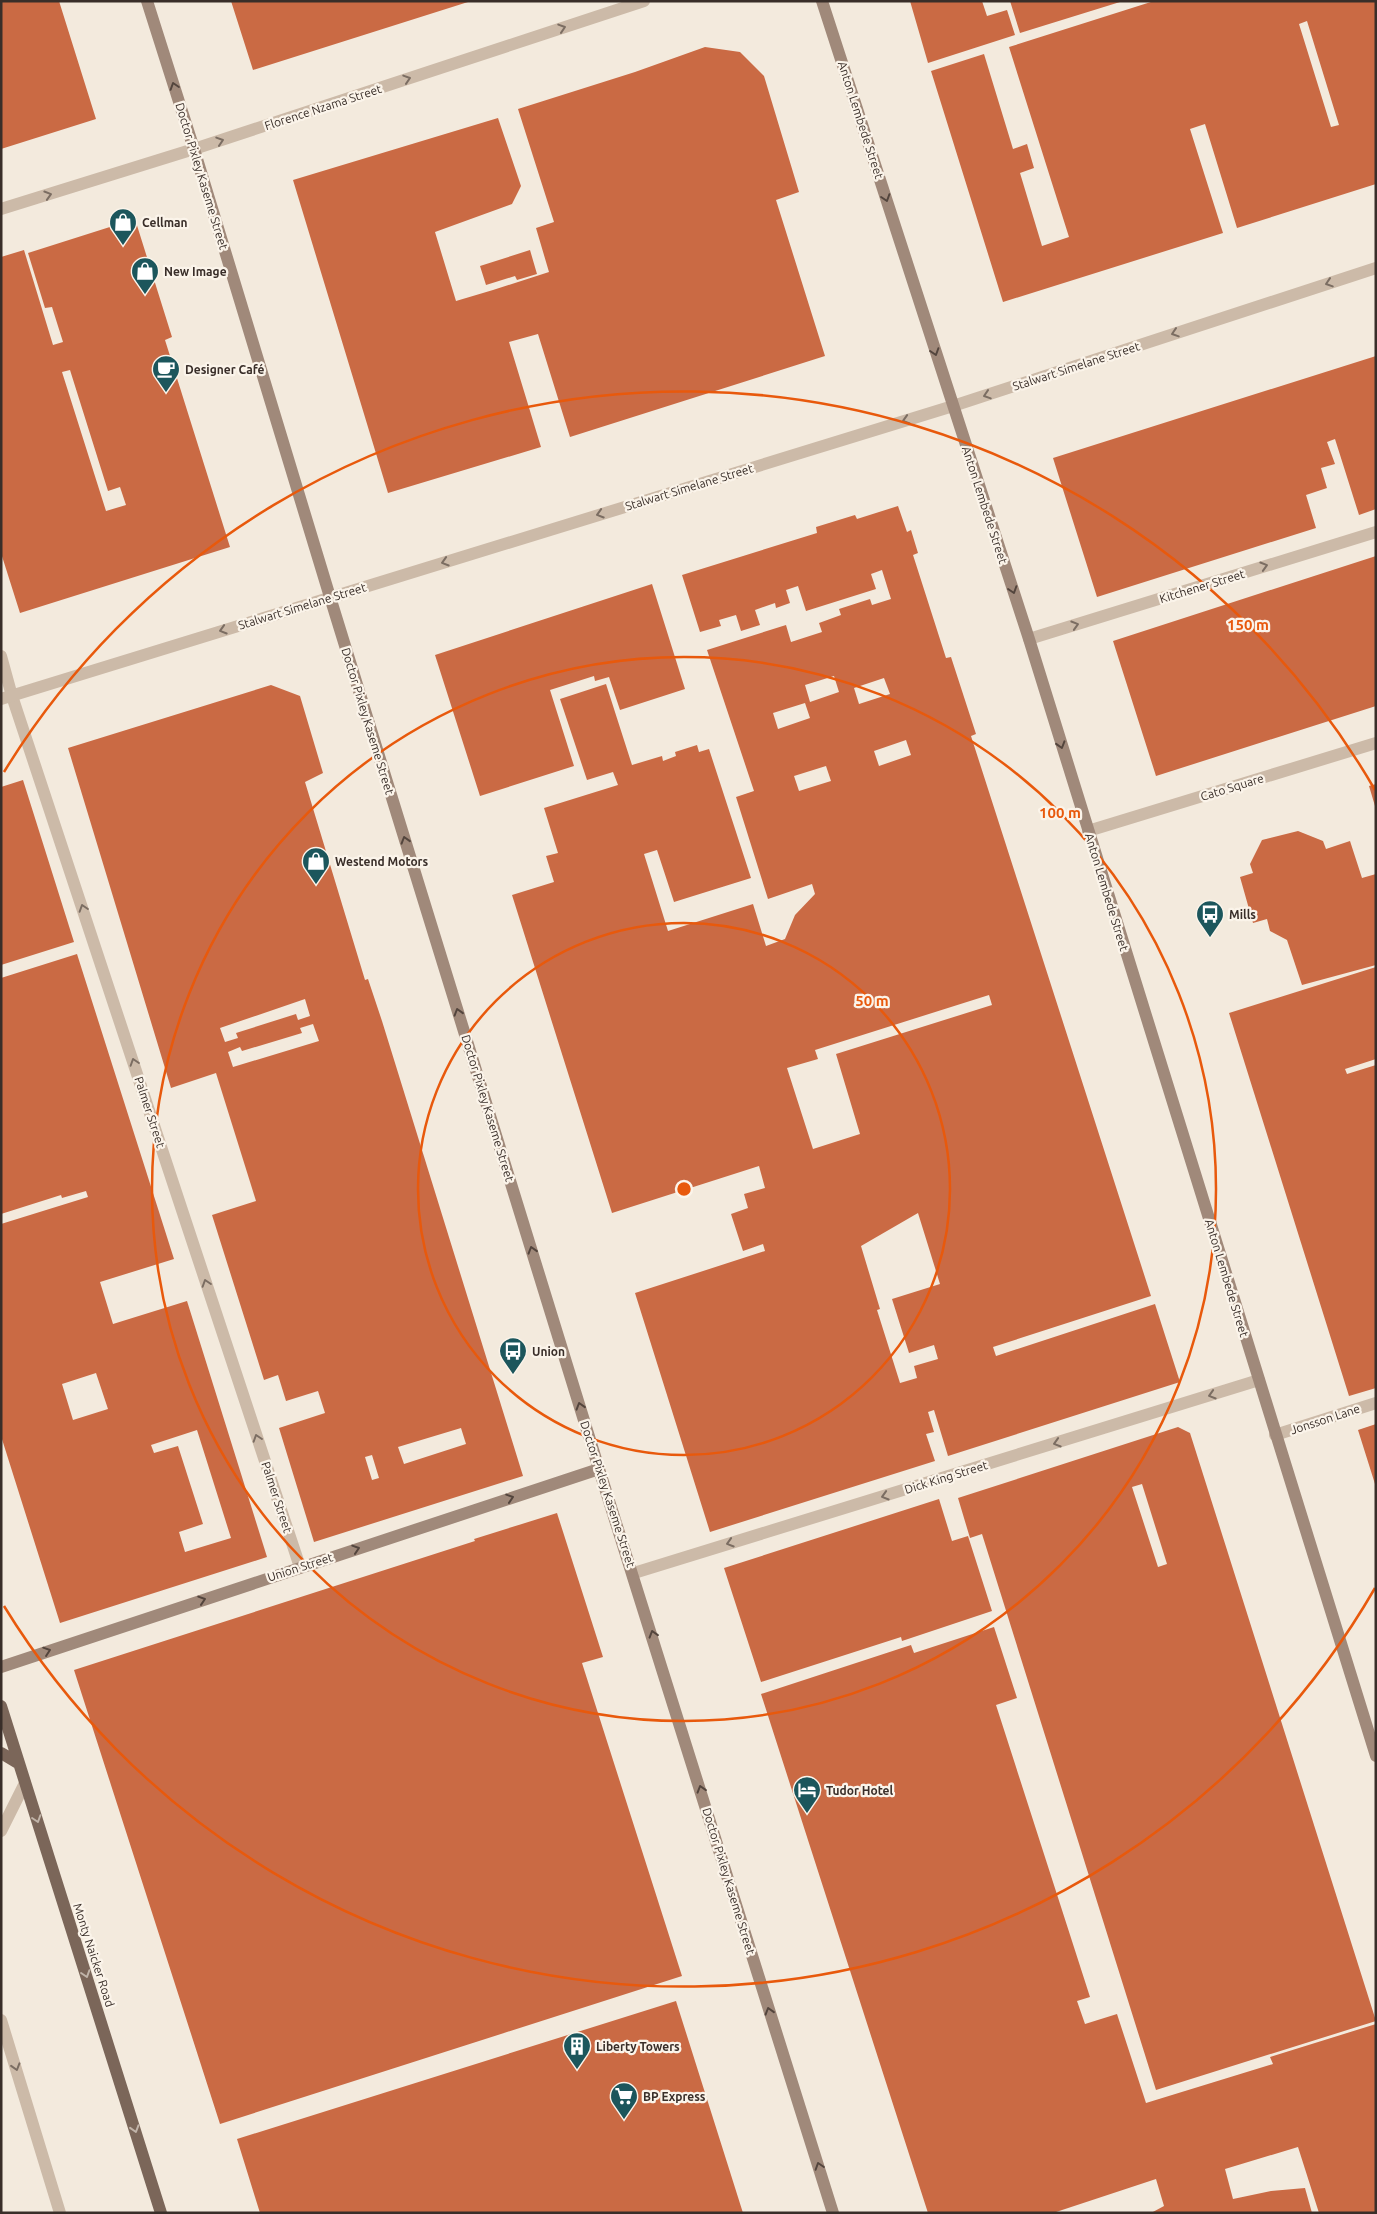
<svg xmlns="http://www.w3.org/2000/svg" width="1377" height="2214" viewBox="0 0 1377 2214" font-family="Ubuntu,sans-serif">
  <style>
    .building { fill: #ca6a44; fill-rule: evenodd }
    .lines { fill: none; stroke-linecap: round; stroke-linejoin: round }
    .service { stroke: #ccbaa8; stroke-width: 12 }
    .minor { stroke: #ccbaa8; stroke-width: 12 }
    .tertiary { stroke: #ccbaa8; stroke-width: 12 }
    .secondary { stroke: #a0897a; stroke-width: 12 }
    .primary { stroke: #7b6659; stroke-width: 12 }
    .oneway { stroke: #7b6d62 }
    .oneway2 { stroke: #53453d }
    .oneway3 { stroke: #c1b4a9 }
    .ring { fill: none; stroke: #e8590c; stroke-width: 2.5 }
    .labels { text-anchor: middle; dominant-baseline: central; stroke-width: 4.5; stroke-linejoin: round; paint-order: stroke }
    .street-label { font-size: 12px; fill: #392e29; stroke: #fbf4ea }
    .poi-label { font-size: 12px; font-weight: bold; fill: #392e29; stroke: #fbf4ea; text-anchor: start }
    .centre { fill: #e8590c; stroke: #fbf4ea; stroke-width: 2.5 }
    .ring-label { font-size: 15px; text-anchor: middle; font-weight: bold; fill: #e8590c; stroke: #fbf4ea; stroke-width: 4.5; stroke-linejoin: round; paint-order: stroke }
  </style>
  <rect width="100%" height="100%" fill="#f3eadd"/>
  <path class="building" d="M1,1h58l37,118 -95,30z
    M231,1h237v1l-215,68z
    M910,1h72l5,15 20,-6 8,25 -87,28z
    M1010,1h110v1l-100,31z
    M1154,1h222v183l-139,44 -32,-104 -15,5 33,104 -220,69 -72,-231 53,-17 29,95 14,-5 7,24 -14,5 22,73 27,-9 -60,-190zM1307,21l32,104 -8,2 -32,-103z
    M705,47l35,5 24,24 35,116 -23,8 49,156 -255,81 -32,-103 -29,8 32,105 -153,46 -95,-313 205,-62 23,68 -9,18 -77,28 21,69 37,-11 56,-18 -13,-44 18,-6 -36,-113 117,-37z
    M135,219l37,118 -7,3 65,207 -210,66 -19,-60v-296l23,-7 29,95 10,-3 -11,-35 -7,1 -17,-55zM70,370l38,121 12,-4 6,18 -20,6 -44,-139z
    M530,250l7,24 -20,6 -2,-4 -29,9 -6,-19z
    M1376,356v153l-17,6 -24,-76 -8,3 8,22 -14,4 6,20 -21,7 10,33 -219,69 -44,-139z
    M898,506l9,26 4,-2 7,23 -5,2 33,103 5,-1 25,77 -5,2 180,560 -158,51 3,9 159,-52 25,78 -232,74 -14,-46 -6,2 6,20 -8,2 9,27 -225,71 -75,-239 130,-42 -2,-7 -20,7 -12,-37 17,-6 -4,-14 21,-6 -6,-22 -147,47 -100,-318 42,-13 -8,-26 12,-3 -14,-45 74,-23 -5,-13 -26,8 -27,-81 46,-15 26,81 30,-9 1,5 13,-5 -1,-4 22,-7 2,7 10,-3 42,129 -77,24 -17,-52 -13,4 24,77 85,-27 13,42 19,-7 10,-24 20,-21 -3,-10 -44,15 -32,-102 18,-6 -47,-141 79,-25 5,17 31,-10 -3,-9 22,-8 -2,-6 31,-10 2,6 19,-6 -9,-29 -11,4 5,15 -70,22 -8,-25 -12,4 4,13 -14,5 -1,-5 -20,7 5,15 -19,6 -5,-16 -17,5 2,6 -21,6 -18,-57 135,-42 -1,-6 39,-12 2,4zM834,676l5,16 -29,10 -5,-17zM884,678l6,16 -31,10 -5,-16zM805,703l5,15 -32,11 -5,-16zM906,740l5,15 -32,11 -5,-15zM826,766l5,15 -32,10 -5,-15zM989,995l3,10 -156,49 24,80 -47,15 -26,-81 31,-9 -3,-9zM918,1213l22,71 -48,15 17,54 25,-8 4,14 -24,7 3,12 -17,5 -23,-73 3,-1 -19,-63z
    M1376,556v150l-220,70 -43,-135z
    M652,584l33,105 -65,21 -11,-33 -14,4 -1,-5 -44,14 24,76 -94,30 -45,-141z
    M271,685l29,11 23,77 -18,9 60,198 3,-1 14,42 141,455 -209,66 -35,-114 46,-15 -7,-22 -32,10 -8,-26 -14,5 -52,-165 44,-14 -40,-128 -45,15 -103,-340zM305,999l5,17 -12,4 -2,-6 -60,19 2,5 -13,4 -5,-14zM313,1024l6,17 -86,26 -5,-15 12,-5 2,4 60,-18 -2,-5zM461,1428l5,16 -62,20 -6,-17zM372,1455l7,23 -7,2 -7,-23z
    M23,780l51,162 -73,23v-178z
    M1376,784v22h-1l-6,-20z
    M1298,831l25,10 3,8 24,-8 12,37 14,-4v91l-74,20 -15,-45 -17,-9 -3,-12 -14,4 -13,-46 13,-4 -3,-9 12,-24z
    M77,954l97,305 -74,23 13,42 74,-23 80,256 -207,66 -59,-187v-212l87,-27 -2,-6 -24,7 -1,-3 -60,19v-236zM96,1373l12,36 -35,11 -11,-36zM197,1430l34,108 -46,14 -6,-20 24,-8 -25,-78 -24,7 -3,-8z
    M1376,967v92l-31,10 2,5 29,-9v323l-27,8 -120,-383z
    M1376,1424v60h-1l-17,-54z
    M1178,1427l12,6 186,588 -220,69 -174,-556 -12,4 -12,-40zM1142,1484l25,80 -9,3 -26,-80z
    M939,1499l13,42 16,-5 24,75 -90,30 -1,-4 -140,45 -37,-114z
    M557,1513l46,144 -21,6 100,313 -462,148 -146,-454 401,-129 -1,-2z
    M994,1627l23,71 -21,7 94,292 -13,4 8,23 32,-10 29,89 127,-39 -3,-7 106,-33v189h-57l-21,-66 -73,22 8,30 38,-8 34,-3 7,25h-161l13,-7 -8,-27 -103,34h-125l-167,-519 150,-49 3,8z
    M676,2001l67,212h-483l-23,-74z"/>
  <g class="lines">
    <path class="service" d="M1,1831l24,-48
      M1,2020l59,193"/>
    <path class="minor" d="M1029,639l347,-107
      M1,656l11,40 288,871
      M1088,831l288,-88
      M1275,1435l101,-32
      M634,1573l625,-193"/>
    <path class="tertiary" d="M1,209l193,-60 450,-148
      M1,699l952,-293 423,-138"/>
    <path class="secondary" d="M147,1l47,148 136,448 269,872 234,744
      M822,1l207,638 347,1117
      M1,1667l598,-198"/>
    <path class="primary" d="M1,1706l160,507
      M1,1753l17,10"/>
  </g>
  <defs><path id="oneway-chevron" d="M-2-3.5L2.5 0L-2 3.5" fill="none" stroke-width="1.6" stroke-linecap="round" stroke-linejoin="round" transform="scale(1.25)"/></defs>
  <g class="oneway">
    <use href="#oneway-chevron" transform="translate(562 28) rotate(-18)"/>
    <use href="#oneway-chevron" transform="translate(407 79) rotate(-18)"/>
    <use href="#oneway-chevron" transform="translate(220 141) rotate(-18)"/>
    <use href="#oneway-chevron" transform="translate(48 195) rotate(-17)"/>
    <use href="#oneway-chevron" transform="translate(1329 283) rotate(162)"/>
    <use href="#oneway-chevron" transform="translate(1175 333) rotate(162)"/>
    <use href="#oneway-chevron" transform="translate(987 395) rotate(162)"/>
    <use href="#oneway-chevron" transform="translate(906 420) rotate(163)"/>
    <use href="#oneway-chevron" transform="translate(600 514) rotate(163)"/>
    <use href="#oneway-chevron" transform="translate(445 562) rotate(163)"/>
    <use href="#oneway-chevron" transform="translate(1264 566) rotate(-17)"/>
    <use href="#oneway-chevron" transform="translate(1075 625) rotate(-17)"/>
    <use href="#oneway-chevron" transform="translate(223 630) rotate(163)"/>
    <use href="#oneway-chevron" transform="translate(83 908) rotate(-108)"/>
    <use href="#oneway-chevron" transform="translate(134 1062) rotate(-108)"/>
    <use href="#oneway-chevron" transform="translate(206 1283) rotate(-108)"/>
    <use href="#oneway-chevron" transform="translate(1212 1395) rotate(163)"/>
    <use href="#oneway-chevron" transform="translate(257 1438) rotate(-108)"/>
    <use href="#oneway-chevron" transform="translate(1057 1443) rotate(163)"/>
    <use href="#oneway-chevron" transform="translate(885 1496) rotate(163)"/>
    <use href="#oneway-chevron" transform="translate(730 1543) rotate(163)"/>
    <use href="#oneway-chevron" transform="translate(16 2067) rotate(73)"/>
  </g>
  <g class="oneway2">
    <use href="#oneway-chevron" transform="translate(174 86) rotate(-108)"/>
    <use href="#oneway-chevron" transform="translate(886 198) rotate(72)"/>
    <use href="#oneway-chevron" transform="translate(935 352) rotate(72)"/>
    <use href="#oneway-chevron" transform="translate(1013 590) rotate(72)"/>
    <use href="#oneway-chevron" transform="translate(1061 745) rotate(73)"/>
    <use href="#oneway-chevron" transform="translate(405 840) rotate(-107)"/>
    <use href="#oneway-chevron" transform="translate(458 1012) rotate(-107)"/>
    <use href="#oneway-chevron" transform="translate(532 1250) rotate(-107)"/>
    <use href="#oneway-chevron" transform="translate(580 1406) rotate(-107)"/>
    <use href="#oneway-chevron" transform="translate(510 1498) rotate(-18)"/>
    <use href="#oneway-chevron" transform="translate(356 1549) rotate(-18)"/>
    <use href="#oneway-chevron" transform="translate(202 1600) rotate(-18)"/>
    <use href="#oneway-chevron" transform="translate(653 1634) rotate(-107)"/>
    <use href="#oneway-chevron" transform="translate(47 1651) rotate(-19)"/>
    <use href="#oneway-chevron" transform="translate(701 1789) rotate(-107)"/>
    <use href="#oneway-chevron" transform="translate(769 2011) rotate(-107)"/>
    <use href="#oneway-chevron" transform="translate(819 2166) rotate(-108)"/>
  </g>
  <g class="oneway3">
    <use href="#oneway-chevron" transform="translate(37 1819) rotate(72)"/>
    <use href="#oneway-chevron" transform="translate(86 1974) rotate(72)"/>
    <use href="#oneway-chevron" transform="translate(135 2129) rotate(73)"/>
  </g>
  <g class="ring">
    <circle cx="684" cy="1189" r="266"/>
    <circle cx="684" cy="1189" r="532"/>
    <path d="M1375 1588A798 798 0 0 1 4 1606M4 772A798 798 0 0 1 1375 790"/>
  </g>
  <defs>
    <g id="shop-pin" transform="scale(1.4375)"><path d="M0 17L-7.5 6A9.5 9.5 0 1 1 7.5 6Z" fill="#1c565c" stroke="#fbf4ea"/><path d="M-5-2.5h2.3a2.7 3.5 0 0 1 5.4 0H5L5.5 6h-11ZM-1.5-2.5h3a1.5 2.3 0 0 0-3 0Z" fill="#fff"/></g>
    <g id="cafe-pin" transform="scale(1.4375)"><path d="M0 17L-7.5 6A9.5 9.5 0 1 1 7.5 6Z" fill="#1c565c" stroke="#fbf4ea"/><path d="M-5.5-4.5H6V0H3Q3 3.5 0 3.5H-2.5Q-5.5 3.5-5.5 0ZM3-3.2v2h1.7v-2ZM-6 4.5H4V6H-6Z" fill="#fff"/></g>
    <g id="bus-pin" transform="scale(1.4375)"><path d="M0 17L-7.5 6A9.5 9.5 0 1 1 7.5 6Z" fill="#1c565c" stroke="#fbf4ea"/><path d="M-5-6H5V4H4V6H2V4H-2V6H-4V4H-5ZM-3.5-4V0h7V-4ZM-3.5 1.2v1.5H-2V1.2ZM2 1.2v1.5H3.5V1.2Z" fill="#fff"/></g>
    <g id="hotel-pin" transform="scale(1.4375)"><path d="M0 17L-7.5 6A9.5 9.5 0 1 1 7.5 6Z" fill="#1c565c" stroke="#fbf4ea"/><path d="M-6-4.5h1.5V1H6V5H4.5V3h-9V5H-6ZM-4 0a1.8 1.8 0 1 1 3.6 0ZM.5 0V-2.5h3Q6-2.5 6 0Z" fill="#fff"/></g>
    <g id="building-pin" transform="scale(1.4375)"><path d="M0 17L-7.5 6A9.5 9.5 0 1 1 7.5 6Z" fill="#1c565c" stroke="#fbf4ea"/><path d="M-4-6H4V6H1V3H-1V6H-4ZM-2.5-4.3h1.7v1.8h-1.7ZM.8-4.3h1.7v1.8H.8ZM-2.5-1h1.7V.8h-1.7ZM.8-1h1.7V.8H.8Z" fill="#fff"/></g>
    <g id="supermarket-pin" transform="scale(1.4375)"><path d="M0 17L-7.5 6A9.5 9.5 0 1 1 7.5 6Z" fill="#1c565c" stroke="#fbf4ea"/><path d="M-6-5.5h2.5l.6 2H6L4.5 2H-2.5L-4.4-4H-6ZM-1.5 3.2a1.3 1.3 0 1 0 .1 0ZM3 3.2a1.3 1.3 0 1 0 .1 0Z" fill="#fff"/></g>
  </defs>
  <g fill-rule="evenodd">
    <use href="#shop-pin" x="123" y="222"/>
    <use href="#shop-pin" x="145" y="271"/>
    <use href="#cafe-pin" x="166" y="369"/>
    <use href="#shop-pin" x="316" y="861"/>
    <use href="#bus-pin" x="1210" y="914"/>
    <use href="#bus-pin" x="513" y="1351"/>
    <use href="#hotel-pin" x="807" y="1790"/>
    <use href="#building-pin" x="577" y="2046"/>
    <use href="#supermarket-pin" x="624" y="2096"/>
  </g>
  <g class="labels">
    <g class="street-label">
      <text transform="translate(323 107) rotate(-18)">Florence Nzama Street</text>
      <text transform="translate(861 120) rotate(72)">Anton Lembede Street</text>
      <text transform="translate(202 176) rotate(73)">Doctor Pixley Kaseme Street</text>
      <text transform="translate(1076 366) rotate(-18)">Stalwart Simelane Street</text>
      <text transform="translate(689 487) rotate(-17)">Stalwart Simelane Street</text>
      <text transform="translate(985 505) rotate(72)">Anton Lembede Street</text>
      <text transform="translate(1202 586) rotate(-17)">Kitchener Street</text>
      <text transform="translate(302 606) rotate(-17)">Stalwart Simelane Street</text>
      <text transform="translate(368 721) rotate(73)">Doctor Pixley Kaseme Street</text>
      <text transform="translate(1232 787) rotate(-17)">Cato Square</text>
      <text transform="translate(1107 892) rotate(73)">Anton Lembede Street</text>
      <text transform="translate(488 1108) rotate(73)">Doctor Pixley Kaseme Street</text>
      <text transform="translate(150 1112) rotate(72)">Palmer Street</text>
      <text transform="translate(1227 1278) rotate(73)">Anton Lembede Street</text>
      <text transform="translate(1325 1419) rotate(-18)">Jonsson Lane</text>
      <text transform="translate(946 1477) rotate(-17)">Dick King Street</text>
      <text transform="translate(608 1494) rotate(72)">Doctor Pixley Kaseme Street</text>
      <text transform="translate(277 1497) rotate(72)">Palmer Street</text>
      <text transform="translate(300 1567) rotate(-18)">Union Street</text>
      <text transform="translate(729 1881) rotate(73)">Doctor Pixley Kaseme Street</text>
      <text transform="translate(94 1955) rotate(72)">Monty Naicker Road</text>
    </g>
    <g class="poi-label">
      <text x="142" y="222">Cellman</text>
      <text x="164" y="271">New Image</text>
      <text x="185" y="369">Designer Café</text>
      <text x="335" y="861">Westend Motors</text>
      <text x="1229" y="914">Mills</text>
      <text x="532" y="1351">Union</text>
      <text x="826" y="1790">Tudor Hotel</text>
      <text x="596" y="2046">Liberty Towers</text>
      <text x="643" y="2096">BP Express</text>
    </g>
  </g>
  <circle cx="684" cy="1189" r="8" class="centre"/>
  <g class="ring-label">
    <text x="1248" y="630">150 m</text>
    <text x="1060" y="818">100 m</text>
    <text x="872" y="1006">50 m</text>
  </g>
  <rect width="1377" height="2214" fill="none" stroke="#392e29" stroke-width="5"/>
</svg>
